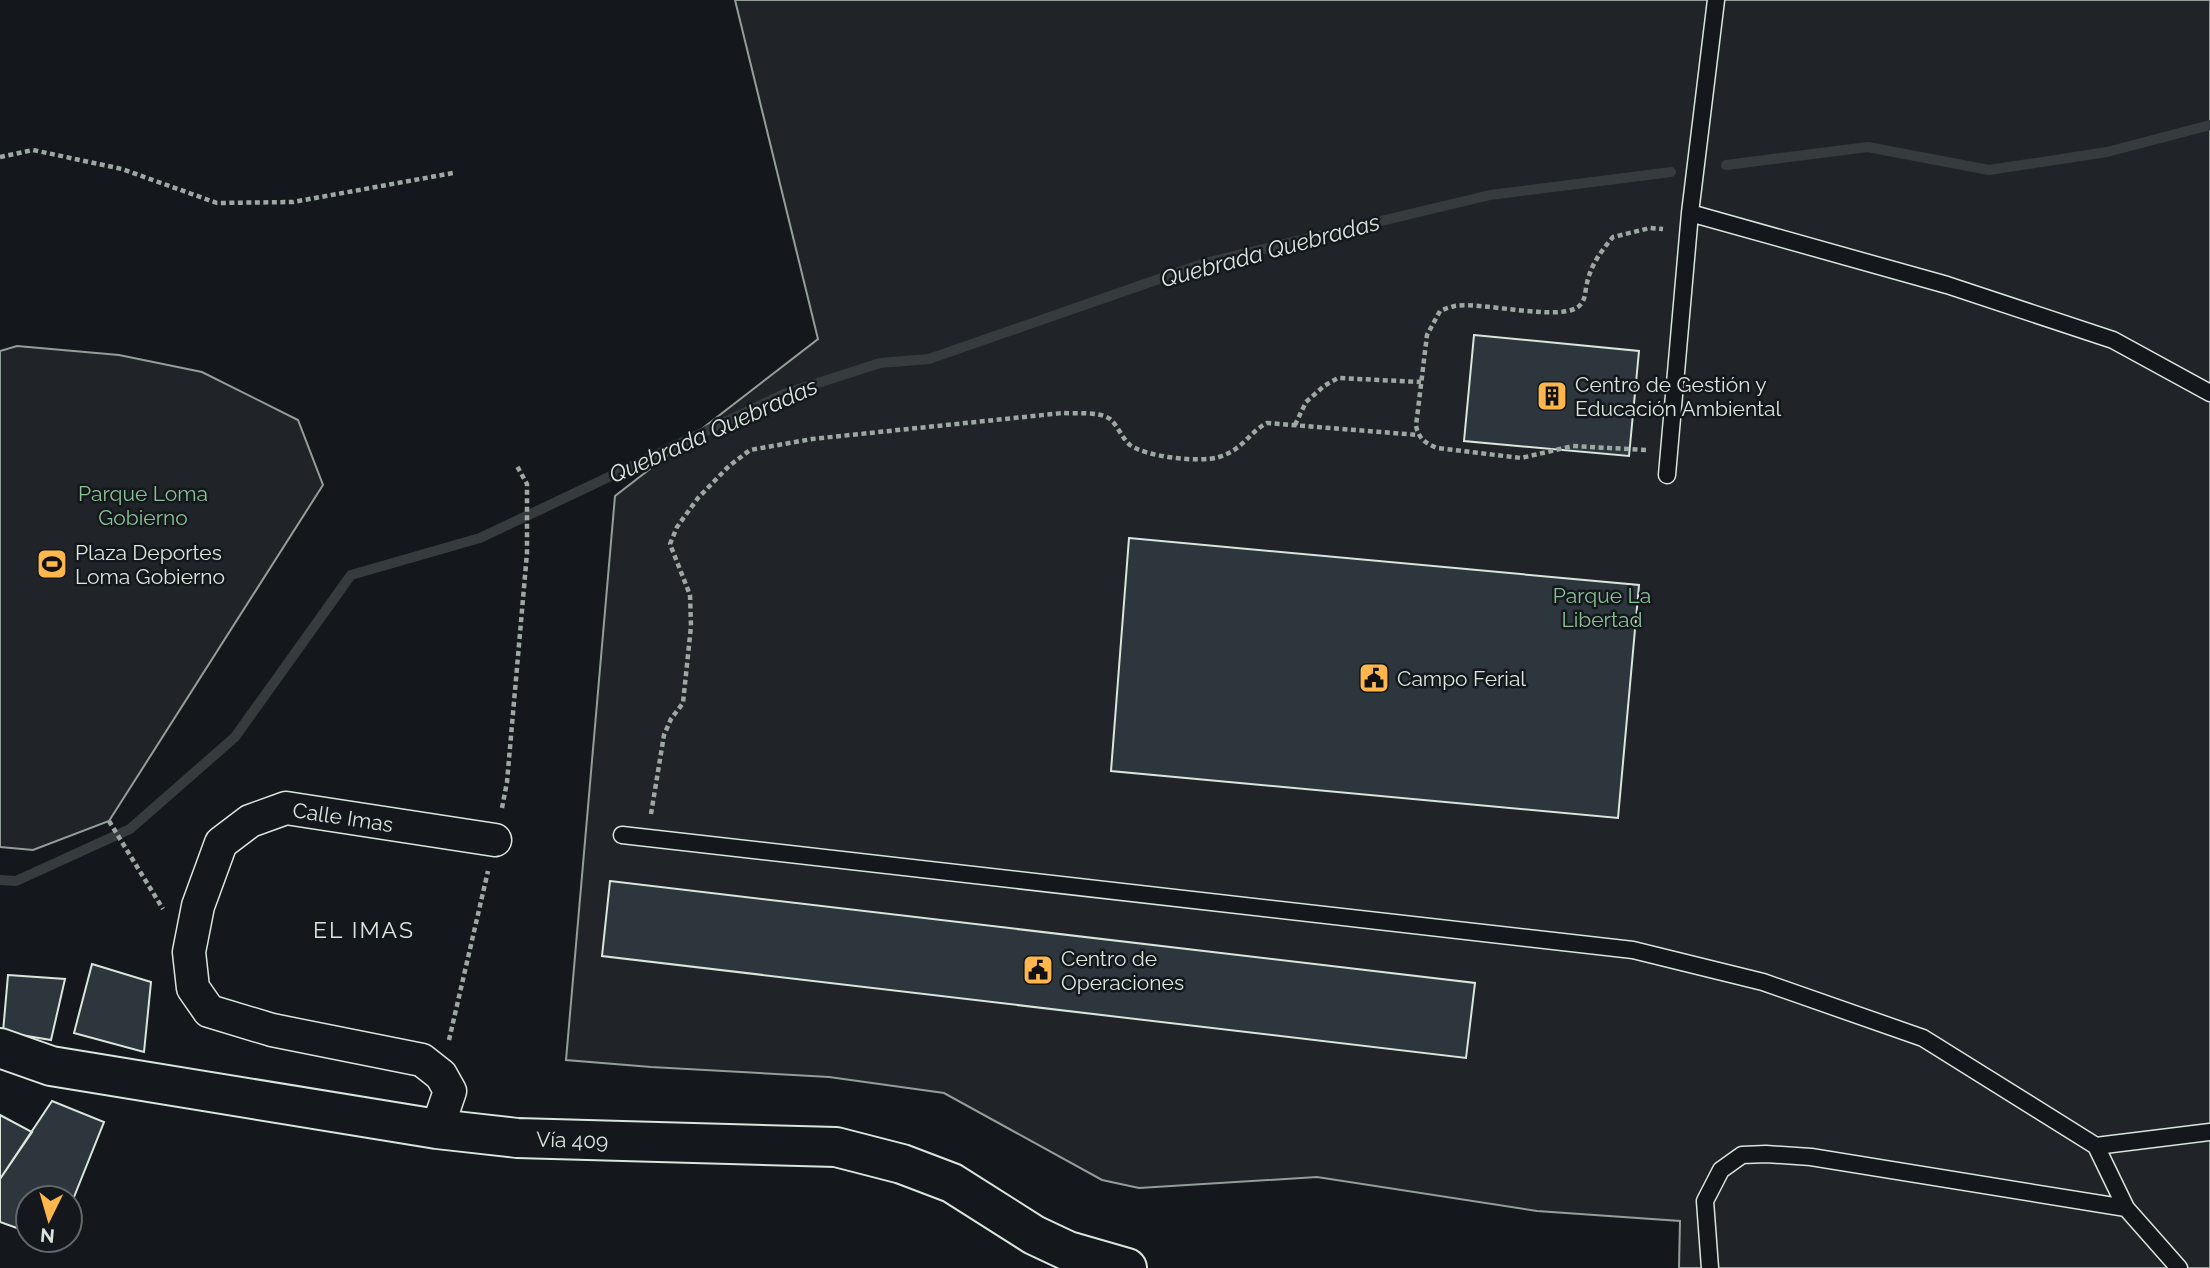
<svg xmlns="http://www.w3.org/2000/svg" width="2210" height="1268" viewBox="0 0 2210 1268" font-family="Raleway,sans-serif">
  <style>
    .green { fill: #202428; stroke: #939e99; stroke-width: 2 }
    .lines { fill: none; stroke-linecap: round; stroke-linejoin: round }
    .stream { stroke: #363b3e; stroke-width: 10 }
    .building { fill: #2c363c; stroke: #d8e6dc; stroke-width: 2 }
    .lane-casing { stroke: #d8e6dc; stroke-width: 19 }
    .street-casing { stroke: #d8e6dc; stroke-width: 35 }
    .secondary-casing { stroke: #d8e6dc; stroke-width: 42 }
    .path { stroke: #9da8a2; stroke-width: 4.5; stroke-dasharray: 5 3.5; stroke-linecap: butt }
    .lane { stroke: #14181c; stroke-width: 16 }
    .street { stroke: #14181c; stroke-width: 32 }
    .secondary { stroke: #14181c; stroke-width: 38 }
    .labels { text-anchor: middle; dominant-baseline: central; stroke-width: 5; stroke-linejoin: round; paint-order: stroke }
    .poi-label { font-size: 21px; fill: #d8e6dc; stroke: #14181c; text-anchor: start }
    .park-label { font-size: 21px; fill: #8ac095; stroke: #14181c }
    .street-label { font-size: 21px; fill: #d8e6dc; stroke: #14181c }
    .water-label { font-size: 23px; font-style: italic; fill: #d8e6dc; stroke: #14181c }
    .neighbourhood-label { font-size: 23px; letter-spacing: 2px; fill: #d8e6dc; stroke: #14181c }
  </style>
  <rect width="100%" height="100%" fill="#14181c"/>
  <path class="green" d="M735,0h1475v1268h-531l1,-47 -143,-10 -220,-34 -178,11 -37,-8 -158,-87 -115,-16 -178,-10 -85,-7 49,-564 203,-157z
    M17,346l102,9 83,17 96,48 25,65 -214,336 -76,29 -33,-3v-496z"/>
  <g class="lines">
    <path class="stream" d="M1726,165l142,-18 121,23 118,-18 103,-27
      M0,880l16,1 114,-52 105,-92 116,-162 129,-37 304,-144 96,-31 49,-4 276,-96 285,-68 181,-23"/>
  </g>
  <path class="building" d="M1474,335l165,16 -10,105 -165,-15z
    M1129,538l510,47 -21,233 -507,-47z
    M610,881l865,102 -9,75 -864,-102z
    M92,964l59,18 -7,70 -70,-19z
    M8,975l57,4 -14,61 -48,-8z
    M52,1101l52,21 -34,85v-9h-42v34l-28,-10v-43z
    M0,1115l32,17 -32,47z"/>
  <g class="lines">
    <g class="lane-casing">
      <path id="lane" d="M1690,213l257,72 166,55 97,53
        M1667,475l23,-262 26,-213
        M622,835l1011,115 130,32 160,56 173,108 30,62 -315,-51 -45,-3 -24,1 -21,15 -16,31 5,67
        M2096,1146l114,-14
        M2126,1208l53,60"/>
    </g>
    <g class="street-casing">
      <g id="street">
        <path id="s1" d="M437,1129l13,-38 -9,-16 -19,-15 -150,-30 -63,-19 -16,-23 -4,-36 9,-46 23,-63 29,-22 36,-13 209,32"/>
      </g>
    </g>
    <g class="secondary-casing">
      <g id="secondary">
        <path id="s2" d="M0,1048l51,18 386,63 80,9 319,9 66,17 50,19 82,52 34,16 59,17"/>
      </g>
    </g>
    <path class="path" d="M0,157l33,-7 89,19 95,34 76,-1 160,-29
      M1295,425l11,-23 18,-16 14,-8 83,4
      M1646,450l-73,-4 -52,12 -84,-10c-12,-5 -18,-9 -21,-22l11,-91 13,-24c5,-2 10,-4 15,-5 27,-5 112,18 126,-2 5,-6 4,-14 6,-21 4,-18 14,-32 26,-46l37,-9 13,1
      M502,808l5,-26 20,-229v-69l-10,-18
      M651,814l13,-79 7,-16 12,-16 8,-77 -1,-31 -20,-51 7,-17 21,-29 31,-32 21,-16 62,-11 250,-26c14,1 37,-2 48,6 8,7 12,19 20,26 16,12 70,18 89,12 25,-8 29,-24 48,-34l151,12
      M109,821l54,88
      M449,1040l39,-169"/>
    <use href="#lane" class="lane"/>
    <use href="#street" class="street"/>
    <use href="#secondary" class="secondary"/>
  </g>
  <defs>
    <g id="building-square" transform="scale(1.575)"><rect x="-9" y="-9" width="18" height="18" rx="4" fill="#ffb74d" stroke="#14181c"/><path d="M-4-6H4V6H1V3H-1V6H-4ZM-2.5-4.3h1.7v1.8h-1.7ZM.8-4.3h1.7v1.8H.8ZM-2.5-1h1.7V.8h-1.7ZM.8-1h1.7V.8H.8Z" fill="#111"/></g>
    <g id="stadium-square" transform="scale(1.575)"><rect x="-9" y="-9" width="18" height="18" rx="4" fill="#ffb74d" stroke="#14181c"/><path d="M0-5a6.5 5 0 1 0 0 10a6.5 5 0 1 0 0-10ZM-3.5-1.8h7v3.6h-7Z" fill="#111"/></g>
    <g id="civic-square" transform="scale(1.575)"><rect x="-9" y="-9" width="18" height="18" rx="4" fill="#ffb74d" stroke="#14181c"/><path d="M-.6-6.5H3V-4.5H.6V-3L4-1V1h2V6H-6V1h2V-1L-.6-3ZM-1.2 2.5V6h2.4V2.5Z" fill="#111"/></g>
  </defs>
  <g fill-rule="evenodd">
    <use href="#building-square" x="1552" y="396"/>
    <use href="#stadium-square" x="52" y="564"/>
    <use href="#civic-square" x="1374" y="678"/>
    <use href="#civic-square" x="1038" y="970"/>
  </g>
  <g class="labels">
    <g class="poi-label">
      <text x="1575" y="384">Centro de Gestión y<tspan x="1575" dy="24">Educación Ambiental</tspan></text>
      <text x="75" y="552">Plaza Deportes<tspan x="75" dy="24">Loma Gobierno</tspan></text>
      <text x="1397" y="678">Campo Ferial</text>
      <text x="1061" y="958">Centro de<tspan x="1061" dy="24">Operaciones</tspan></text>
    </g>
    <g class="park-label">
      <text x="143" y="493">Parque Loma<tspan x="143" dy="24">Gobierno</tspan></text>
      <text x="1602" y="595">Parque La<tspan x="1602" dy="24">Libertad</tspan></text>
    </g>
    <g class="street-label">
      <text stroke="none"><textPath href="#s1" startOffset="612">Calle Imas</textPath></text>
      <text stroke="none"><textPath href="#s2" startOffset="581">Vía 409</textPath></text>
    </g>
    <g class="water-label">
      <text transform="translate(1270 250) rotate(-15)">Quebrada Quebradas</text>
      <text transform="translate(713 430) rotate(-24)">Quebrada Quebradas</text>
    </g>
    <g class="neighbourhood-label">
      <text x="364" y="929">EL IMAS</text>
    </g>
  </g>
  <g transform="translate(49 1219) rotate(185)"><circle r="33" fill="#14181c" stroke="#626a69" stroke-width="2"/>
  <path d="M0-5L12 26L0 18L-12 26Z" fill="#ffb74d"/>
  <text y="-10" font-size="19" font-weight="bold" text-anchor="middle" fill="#d8e6dc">N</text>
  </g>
</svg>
